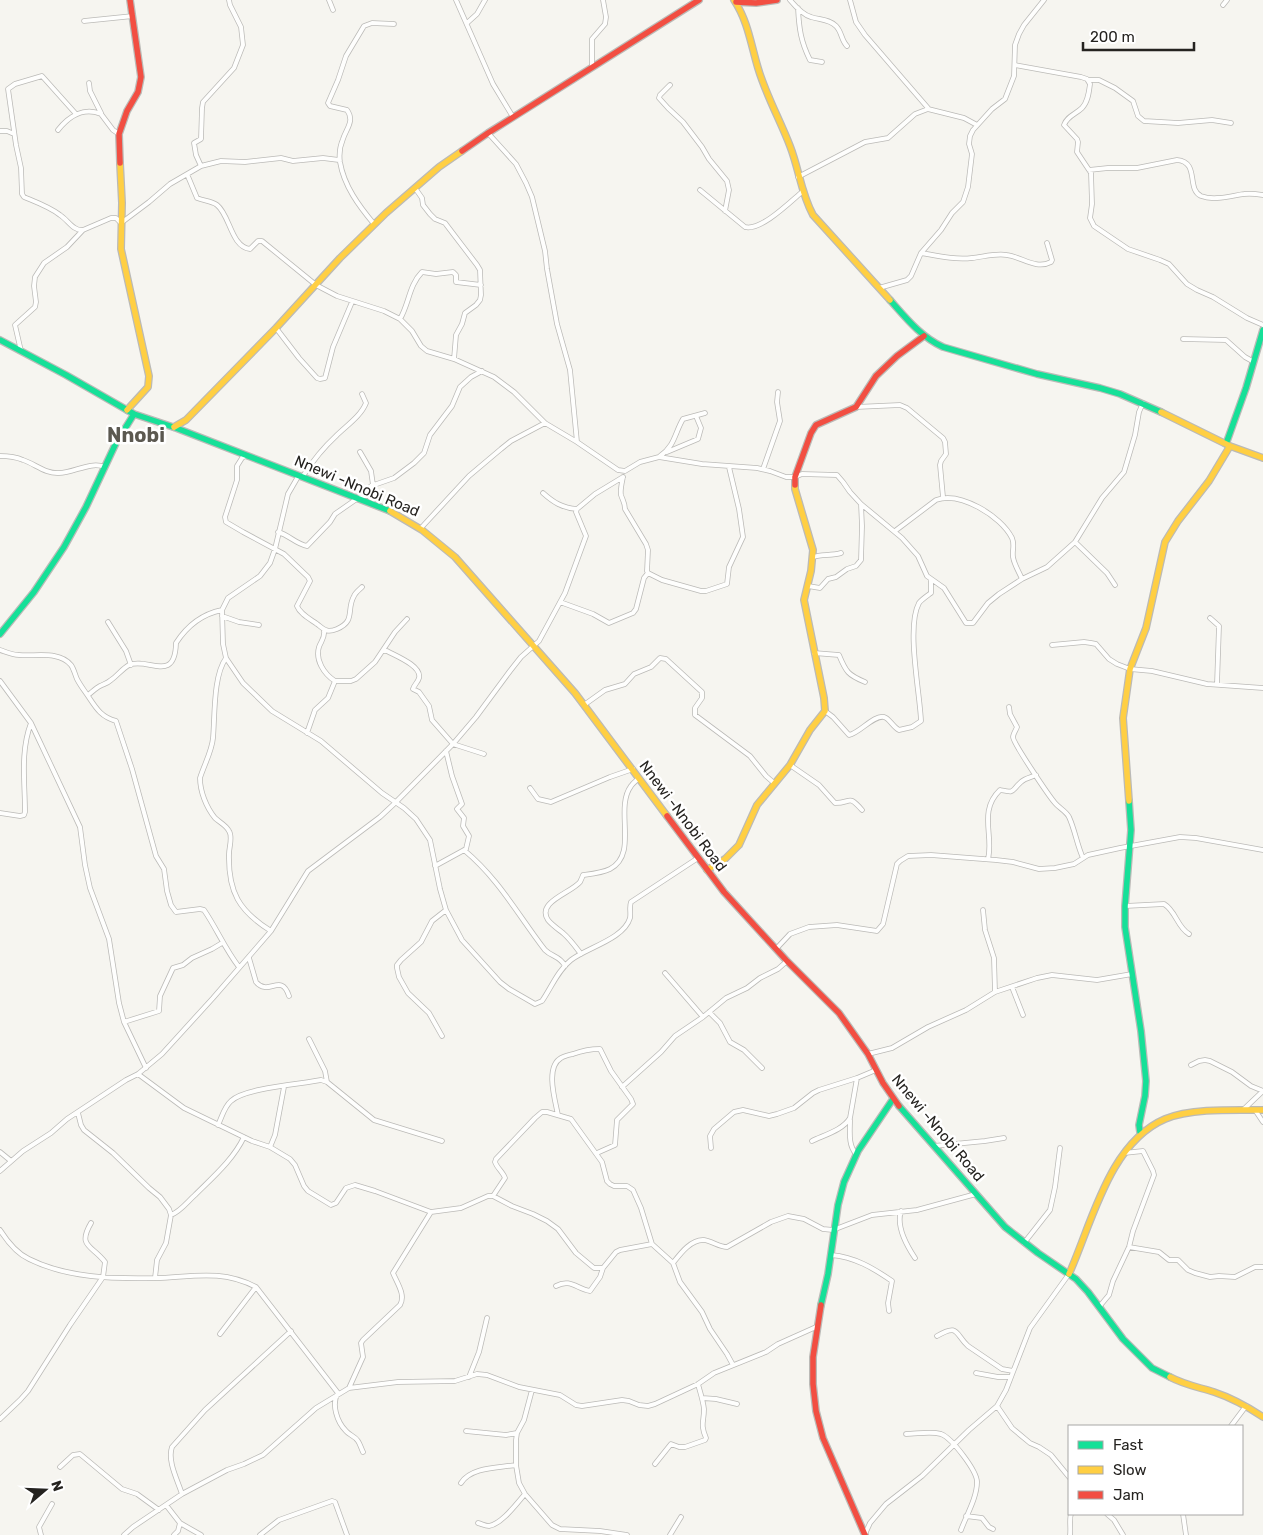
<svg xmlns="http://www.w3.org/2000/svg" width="1263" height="1535" viewBox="0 0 1263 1535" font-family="Rubik,sans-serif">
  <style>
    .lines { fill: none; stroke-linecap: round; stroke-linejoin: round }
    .street-casing { stroke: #bbbab7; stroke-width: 5.5 }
    .fast-casing { stroke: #bbbab7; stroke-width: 8 }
    .slow-casing { stroke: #bbbab7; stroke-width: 8 }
    .jam-casing { stroke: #bbbab7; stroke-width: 8 }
    .street { stroke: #fefefd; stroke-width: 4 }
    .fast { stroke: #16e098; stroke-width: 5.5 }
    .slow { stroke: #ffcf43; stroke-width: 5.5 }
    .jam { stroke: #f24e42; stroke-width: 5.5 }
    .labels { text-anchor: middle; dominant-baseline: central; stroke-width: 5; stroke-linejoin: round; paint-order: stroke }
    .street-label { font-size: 15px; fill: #252320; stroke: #fff }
    .district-label { font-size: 20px; font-weight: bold; fill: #5b5850; stroke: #fff }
  </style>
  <rect width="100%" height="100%" fill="#f6f5f0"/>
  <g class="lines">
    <g class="street-casing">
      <path id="street" d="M329,0l4,10
        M456,0l37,84 20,33
        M790,0c5,6 13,15 21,17 9,3 18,2 25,9 6,6 5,14 11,20
        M850,0l6,22 9,13 63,73
        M1223,5l4,-5
        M798,8c1,21 3,34 12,52l12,2
        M84,21l49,-5
        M467,23l10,-9 8,-14
        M1015,65l66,12 6,2 3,5c-1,8 -2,18 -8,24 -6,6 -15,8 -18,17l13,14 1,3 -1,10 14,21 1,31 -2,14 4,8 34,23 32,11 9,4 18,20 10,6 16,7 34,21 16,7
        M592,67v-28l13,-15 1,-7 -3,-17
        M1088,80h11l16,8 18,13 5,15 6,5 34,2 34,-3 19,3
        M89,83l1,8 11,22
        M670,85l-10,10 -1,3 9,10 15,14 19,25 7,12 18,22 2,9 -4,21
        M76,114l-34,-38 -27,8 -7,5 8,56 5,23 1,26 2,3c12,5 26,10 36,18 8,5 13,16 23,15
        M58,130c11,-14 26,-23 43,-16l12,16 6,4
        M0,131h7l7,3
        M488,133l28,31 10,19 6,14 13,54 2,18 10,55 13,46 7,72
        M201,166l-5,-11 -2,-12 7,-4 1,-31 1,-6 31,-34 9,-23 -2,-18 -11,-22 -1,-5
        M1089,170l19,-2h29l40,-8c23,2 9,29 24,36 13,5 29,0 43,-2 6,-1 13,0 19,1
        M187,174l10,24c7,3 15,3 20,7 13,10 14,42 33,44l8,-8h4l54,44 21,11 47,15 16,8 12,12 9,15 6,5 27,8 40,18 20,15 31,31 32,19 41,28 7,1 15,-9 19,-5 43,7 55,4 13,3 16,6h9l7,-3 35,1 6,7 7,10 11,12 41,34 16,18 9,20 17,12 22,35h7l15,-20 11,-9 23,-15 25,-12 28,-25 27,-44 22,-26 11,-37 4,-23 4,-9
        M798,177l67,-35 23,-4 27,-24 13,-5 36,9 13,7
        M415,188l7,10 1,7 7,9 5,5 10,4 32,42 3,5 1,25 -1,5 -4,5 -11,8 -3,11 -6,11 -2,24
        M700,190l45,37c16,4 44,-24 57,-35
        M374,224c-15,-18 -30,-38 -34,-62 -1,-7 0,-16 3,-23 3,-10 12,-18 4,-29l-17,-4 -2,-3 10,-23 8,-24 18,-30 8,-3 22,1
        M921,253c17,3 34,7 51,5 11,-1 23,-5 35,-3 15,2 29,15 44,7l1,-2 -5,-17
        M879,288l28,-8 4,-4 10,-23 20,-23 11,-17 11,-11 5,-15 4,-33 -3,-10 1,-8 3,-6 19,-21 13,-10 9,-23 1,-31 4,-11 5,-9 20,-25
        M400,319c9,-15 9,-34 22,-47l14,2 17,-2 3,3v7l25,3
        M276,328l23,30 18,20 3,1 5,-1 8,-31 19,-45
        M1183,339l43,1 19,17 9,5
        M21,351l-6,-26 20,-18 1,-5 -2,-16 1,-9 9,-14 23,-16 16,-17 28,-12h5l5,5 28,-21 21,-18 31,-18 20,-5 24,1 36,-4 12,3 30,-3 16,2
        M856,407l44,-2 7,3 36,30 2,4 1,12 -5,7 -1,4 3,32
        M360,452l11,19 2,14
        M667,452l31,-13 3,-11 -5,-12
        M247,455l-5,3 -5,8v14l-12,37 1,5 17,10 41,22 24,23 2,4 -13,25c3,8 13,13 20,18 8,6 10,9 20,5 19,-8 9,-19 17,-33 1,-3 5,-6 8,-9
        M0,456c7,0 16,1 23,4 12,4 23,14 36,13 15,0 31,-12 46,-6
        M660,456c15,-10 15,-24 23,-37l22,-6
        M763,469l17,-48 -3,-19 1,-10
        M299,475l-11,19 -13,55 -5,14 -10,13 -32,22 -6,12 1,34 3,14 17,25 29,28 49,30 61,52 22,15 12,11 14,21 10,49 6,21 16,30 38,42 9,7 26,15 7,-3c9,-13 16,-31 29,-41 15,-12 53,-21 59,-42 1,-6 -1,-11 1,-16l67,-44
        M303,476c9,-14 21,-29 33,-40 10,-10 25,-20 30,-33l-4,-9
        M543,493c10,9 19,15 34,16
        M421,528l48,-52 32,-27 10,-8 34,-18
        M895,531l41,-31c24,-9 65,16 76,38 3,7 0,12 1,19 1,7 6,15 9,22
        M278,532c11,3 18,12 29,14l23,-24 5,-8 23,-16 7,-2 6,-10 23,-8 20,-15 10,-10 6,-18 22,-29 8,-19 11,-10 11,-6
        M1075,542l32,31 8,12
        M813,557c9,-3 18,-1 28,-4
        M648,573l14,7 39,11h5l21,-7 2,-17 14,-30 -4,-28 -10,-42
        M808,586l12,2 8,-9 8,-2 11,-8 9,-3 5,-6 1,-34 -1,-22
        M560,602l33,12 16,9 24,-10 3,-4 8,-31 4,-5 -1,-2 1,-21 -2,-6 -21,-35c0,-6 -2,-8 -4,-14 -1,-5 1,-13 2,-18
        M222,616l17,6 20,3
        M1210,618l9,8 -2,58
        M108,622l18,29 5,14
        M324,631c1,7 -3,10 -5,16 -4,13 5,27 16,34h16l5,-2 19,-17 20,-30 12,-13
        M1052,645l32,-3 7,1 5,1 13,15 8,5 13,5 22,2 55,13 56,4
        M0,650c6,2 12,5 19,5 15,2 40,-5 52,10 3,4 4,10 6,14 3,6 7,11 11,17 8,12 13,21 28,25l16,48 24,87 8,13 3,22 4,14 5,7 24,-3 4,1c13,19 21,39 35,57
        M383,651h4c9,5 35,15 32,27 -1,4 -5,7 -6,11l6,3 10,14 3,14 21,24 31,10
        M814,653l25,2c7,17 9,20 26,27
        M226,658c-13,18 -11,58 -13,80 -1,13 -9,27 -13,40 0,13 6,29 15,40 4,4 11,7 14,13 4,6 0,16 0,23 -1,38 10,57 42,77
        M0,681l31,42 49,104 5,38 5,23 19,51 10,64 5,19 22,46
        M88,695c4,-3 8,-7 12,-9 4,-2 8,-3 11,-6 6,-4 11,-11 18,-15 19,-8 46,19 47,-22 11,-17 26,-29 46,-33
        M584,705l21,-15 20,-6 9,-10 17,-7 9,-9 6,1 36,33v6l-7,10v7l55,41 16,20 8,7
        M1009,707l1,7 7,13c-1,3 -4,7 -4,10 0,6 36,59 42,66 4,5 11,8 14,14 6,13 8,28 14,41
        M825,711l8,6 16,18c11,-2 24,-20 35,-18 5,1 9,10 15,13l13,-3 9,-6c-1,-28 -15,-94 -2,-118 3,-4 8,-7 12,-10v-14
        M307,733l8,-23 13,-12 7,-17
        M790,765l29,20 16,18c17,0 13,-9 27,7
        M530,788l8,11 13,3 59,-25 23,-8
        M0,813l20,3 4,-1 1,-3c0,-30 -5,-60 6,-89
        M464,850c35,29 54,65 81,100 7,7 15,6 20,16
        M988,859c6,-23 -10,-48 12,-69 16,3 10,2 21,-8 4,-4 11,-5 15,-7
        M435,866l31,-17 3,-13 -6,-10 1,-8 -7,-9 5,-5 -10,-28 -6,-25
        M1125,906l39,-2c12,7 13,23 25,30
        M983,910l2,20 9,28 1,34
        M776,949l14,-15 19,-7 28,-2 40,6 6,-7 14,-60 3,-3 8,-5 23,-1 65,5 17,2 26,7 16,-1 19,-4 14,-9 32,-7 60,-11 16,1 67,12
        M581,954c-6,-8 -11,-15 -18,-21 -5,-4 -11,-8 -15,-13 -12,-18 23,-27 32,-38 1,-2 2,-4 3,-7 8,-1 19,-2 27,-6 29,-15 4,-60 21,-83 2,-3 5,-5 8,-8
        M249,958l7,24c13,15 25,-10 33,14
        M665,973l38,44
        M1012,987l11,28
        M709,1012l11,11 10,19 14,8 18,18
        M124,1022l35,-11 1,-15 13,-28 10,-3 9,-7 20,-9 10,-6
        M442,1036l-13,-23 -21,-20 -9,-16 -2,-9v-3l4,-5 20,-18 11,-21 14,-11
        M309,1039l16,32 2,11
        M868,1054l24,-6 36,-21 38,-17 29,-18 42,-14 15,-3 45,5 35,-6
        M1191,1065l8,-4 6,-1 5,1 22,11 19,14 12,5 -19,18
        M138,1074l46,34 68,33 18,6 20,12 5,6 9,21 4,5 23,14 5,-2 10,-15 9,-3 20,6 56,21 30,-4 27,-12h5l19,10 21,8 14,7 11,8 18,24 18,15h9l13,-16 4,-2 32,-6
        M622,1087l39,-35 14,-16 28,-19 23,-19 21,-10 13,-10 18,-9 9,-8
        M1255,1110l8,12
        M78,1113l3,12 3,5 29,23 36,35 11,9 9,12 2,6
        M558,1115c-3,-15 -13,-48 3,-57 3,-2 8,-3 12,-4 8,-3 18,-5 27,-5l11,22 20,28 2,5 -16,16 -2,25 -18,8
        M850,1120c0,12 -2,25 6,34
        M218,1125c4,-8 6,-18 13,-24 13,-13 70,-17 90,-21l6,2 47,38 68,21
        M812,1141c12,-6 31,-11 38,-23l7,-40
        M934,1146l51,-5 19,-3
        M270,1147l5,-12 9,-48
        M711,1148l-1,-12 4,-7 20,-17 9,-2 26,6 8,-2 17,-6 19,-15 6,-3 38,-12 19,-8
        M0,1152l11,9
        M0,1171l23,-20 28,-18 16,-14 59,-39 12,-6 24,-20 51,-56 58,-67 37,-60 72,-54 15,-14 58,-59 23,-27 34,-46 11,-14 18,-16 26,-48 21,-57 -10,-24 1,-3 18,-15 28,-17
        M493,1196l12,-18c-2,-6 -8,-10 -10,-16l1,-3 39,-41 7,-6h5l24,7 31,43 5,19 3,3 4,2h13l6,4 8,18 11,36 21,19 7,19 22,30 8,17 17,25 6,11
        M901,1211c-5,15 6,35 14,47
        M0,1230c7,11 16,23 29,29 38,19 84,20 127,19 36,-1 65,-9 100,9l82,106c-7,11 -1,29 8,38 3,4 9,5 12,10 2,3 3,7 5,11
        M1024,1243l26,-33 5,-23 5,-39
        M1129,1247l30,5 10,8h9l10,10 7,3 15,4 9,-1 16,1 20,-10h8
        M831,1255c24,2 42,13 61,26l-4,22 1,8
        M673,1263c7,-9 18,-24 31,-23 8,1 15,7 23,7l44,-25 17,-6 16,3 19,10 10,1 39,-15 45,-5 59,-16
        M155,1278l2,-18 9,-17 5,-28c10,-4 16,-13 24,-20 18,-18 38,-35 49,-58
        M556,1286c14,-8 21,3 34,5l10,-14 3,-9
        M1099,1307l10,-12 4,-14 16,-34 4,-16 21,-56 -1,-4 -10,-20 -19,2
        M220,1334l36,-47
        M937,1336c22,-13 18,-2 31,10l34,23 11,2
        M976,1373l22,4h13
        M469,1377l10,-25 8,-34
        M349,1388l14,-31 -2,-14 2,-3 37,-35c6,-10 -3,-22 -7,-32l38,-61
        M532,1390l-8,30 -7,13 -1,7v25l3,18 6,11 27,31 8,4 40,2 27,4
        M702,1398l14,1 21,5
        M997,1406l15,22 18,15 9,4 12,8 18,22
        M0,1419l20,-19 8,-9 42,-66 33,-48 2,-15c-13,-17 -28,-15 -14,-39
        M1231,1426l15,-20
        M466,1431l40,4 11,-2
        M906,1434c11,0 24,-3 35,0 11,4 36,37 36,48 0,16 -11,34 -16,48
        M655,1464l16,-20 8,3h6l20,-7 1,-2c-6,-14 -2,-16 -2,-29 -1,-9 -4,-17 -6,-25
        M60,1467l13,-12 7,-1 42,35 15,5 22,16
        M461,1483c10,-16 37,-15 55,-18
        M182,1494c-4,-13 -15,-33 -10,-47l33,-37 86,-79
        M166,1505l14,18 21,12
        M1107,1514l7,6 9,15
        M1183,1514l3,21
        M966,1516l16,2 7,9 4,2
        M478,1523c4,1 7,3 11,3 13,-2 28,-23 36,-32
        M865,1534l5,-11 16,-19 36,-28 47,-46 28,-24 9,-16 24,-62 39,-54
        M41,1535l-2,-8 13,-23
        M124,1535l9,-8 49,-33 45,-24 17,-6 19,-9 53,-47 33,-20 49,-6 57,-1 22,-7 10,1 32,12 41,8 16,10 6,1 40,-6 7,1 10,4 9,1 7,-2 43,-20 16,-11 52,-21 12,-8 38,-17
        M174,1535l4,-4 2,-8
        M260,1535l19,-15 53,-19 3,1 12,33
        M670,1535l11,-18
        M1070,1535c1,-7 -1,-16 1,-21"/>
    </g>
    <g class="fast-casing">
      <path id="fast" d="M890,300c16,18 31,37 53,47l94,27 63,14 20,6 41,18
        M0,340l66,35 68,39 42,14 214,83
        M1226,444l20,-56 17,-58
        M0,634l34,-42 30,-45 22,-40 30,-64 18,-29
        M1129,801l2,29 -6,76v21l16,104 5,50 -1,15 -6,29 1,7
        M899,1106l106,121 33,26 38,26 12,13 35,47 29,29 18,9
        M821,1305l7,-31 10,-69 6,-23 14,-31 35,-52"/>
    </g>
    <g class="slow-casing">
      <path id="slow" d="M734,0c14,21 17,45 24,68 8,27 22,52 32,78 9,23 11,47 23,69l77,85
        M120,163l2,40 -1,46 28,127 -1,11 -21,23
        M1161,412l69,34 33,12
        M174,427l12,-7 90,-92 64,-70 46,-45 53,-46 23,-16
        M390,511l32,19 33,27 120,136 92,123
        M1129,801l-6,-83 7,-49 16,-41 19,-86 13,-21 31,-40 21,-35
        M707,870l18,-11 14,-14 18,-40 33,-40 20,-35 15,-19 -1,-13 -20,-98 7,-29 2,-21 -18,-61v-4
        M1069,1274c23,-51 40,-131 96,-155 26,-11 70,-9 98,-9
        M1170,1377c15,8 28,10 44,15 18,6 34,15 49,25"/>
    </g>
    <g class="jam-casing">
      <path id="jam" d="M736,2l20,1 21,-3
        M462,151l26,-18 211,-133
        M120,163l-1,-29 8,-23 11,-19 3,-15 -11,-77
        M795,485v-8l16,-44 5,-8 40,-18 20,-31 21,-20 27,-20
        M667,816l57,76 63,69 52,52 29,41 15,29 16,23
        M821,1305l-8,52v27l3,27 7,27 42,97"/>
    </g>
    <use href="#street" class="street"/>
    <use href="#fast" class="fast"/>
    <use href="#slow" class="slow"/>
    <use href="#jam" class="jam"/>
  </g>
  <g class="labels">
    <g class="street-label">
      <text transform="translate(357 486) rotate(23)">Nnewi -Nnobi Road</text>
      <text transform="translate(683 816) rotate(53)">Nnewi -Nnobi Road</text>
      <text transform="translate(938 1128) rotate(50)">Nnewi -Nnobi Road</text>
    </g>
    <g class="district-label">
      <text x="136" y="435">Nnobi</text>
    </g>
  </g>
  <rect x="1068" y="1425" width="175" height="90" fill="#ffffff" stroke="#a8a7a6"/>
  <rect x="1078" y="1441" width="25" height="8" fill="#16e098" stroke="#a8a7a6"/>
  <text x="1113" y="1450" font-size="15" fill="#252320">Fast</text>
  <rect x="1078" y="1466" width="25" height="8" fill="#ffcf43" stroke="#a8a7a6"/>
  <text x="1113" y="1475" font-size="15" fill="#252320">Slow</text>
  <rect x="1078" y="1491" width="25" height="8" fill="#f24e42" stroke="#a8a7a6"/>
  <text x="1113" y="1500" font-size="15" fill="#252320">Jam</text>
  <g transform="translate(45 1490) rotate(71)" stroke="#ffffff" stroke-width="4" paint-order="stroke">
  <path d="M0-4L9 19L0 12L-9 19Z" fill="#252320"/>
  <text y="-8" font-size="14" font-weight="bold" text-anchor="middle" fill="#252320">N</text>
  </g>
  <path d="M1083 42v8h111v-8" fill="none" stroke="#252320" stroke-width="2.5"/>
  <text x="1090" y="42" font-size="15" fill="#252320" stroke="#ffffff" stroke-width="4" paint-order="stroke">200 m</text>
</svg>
